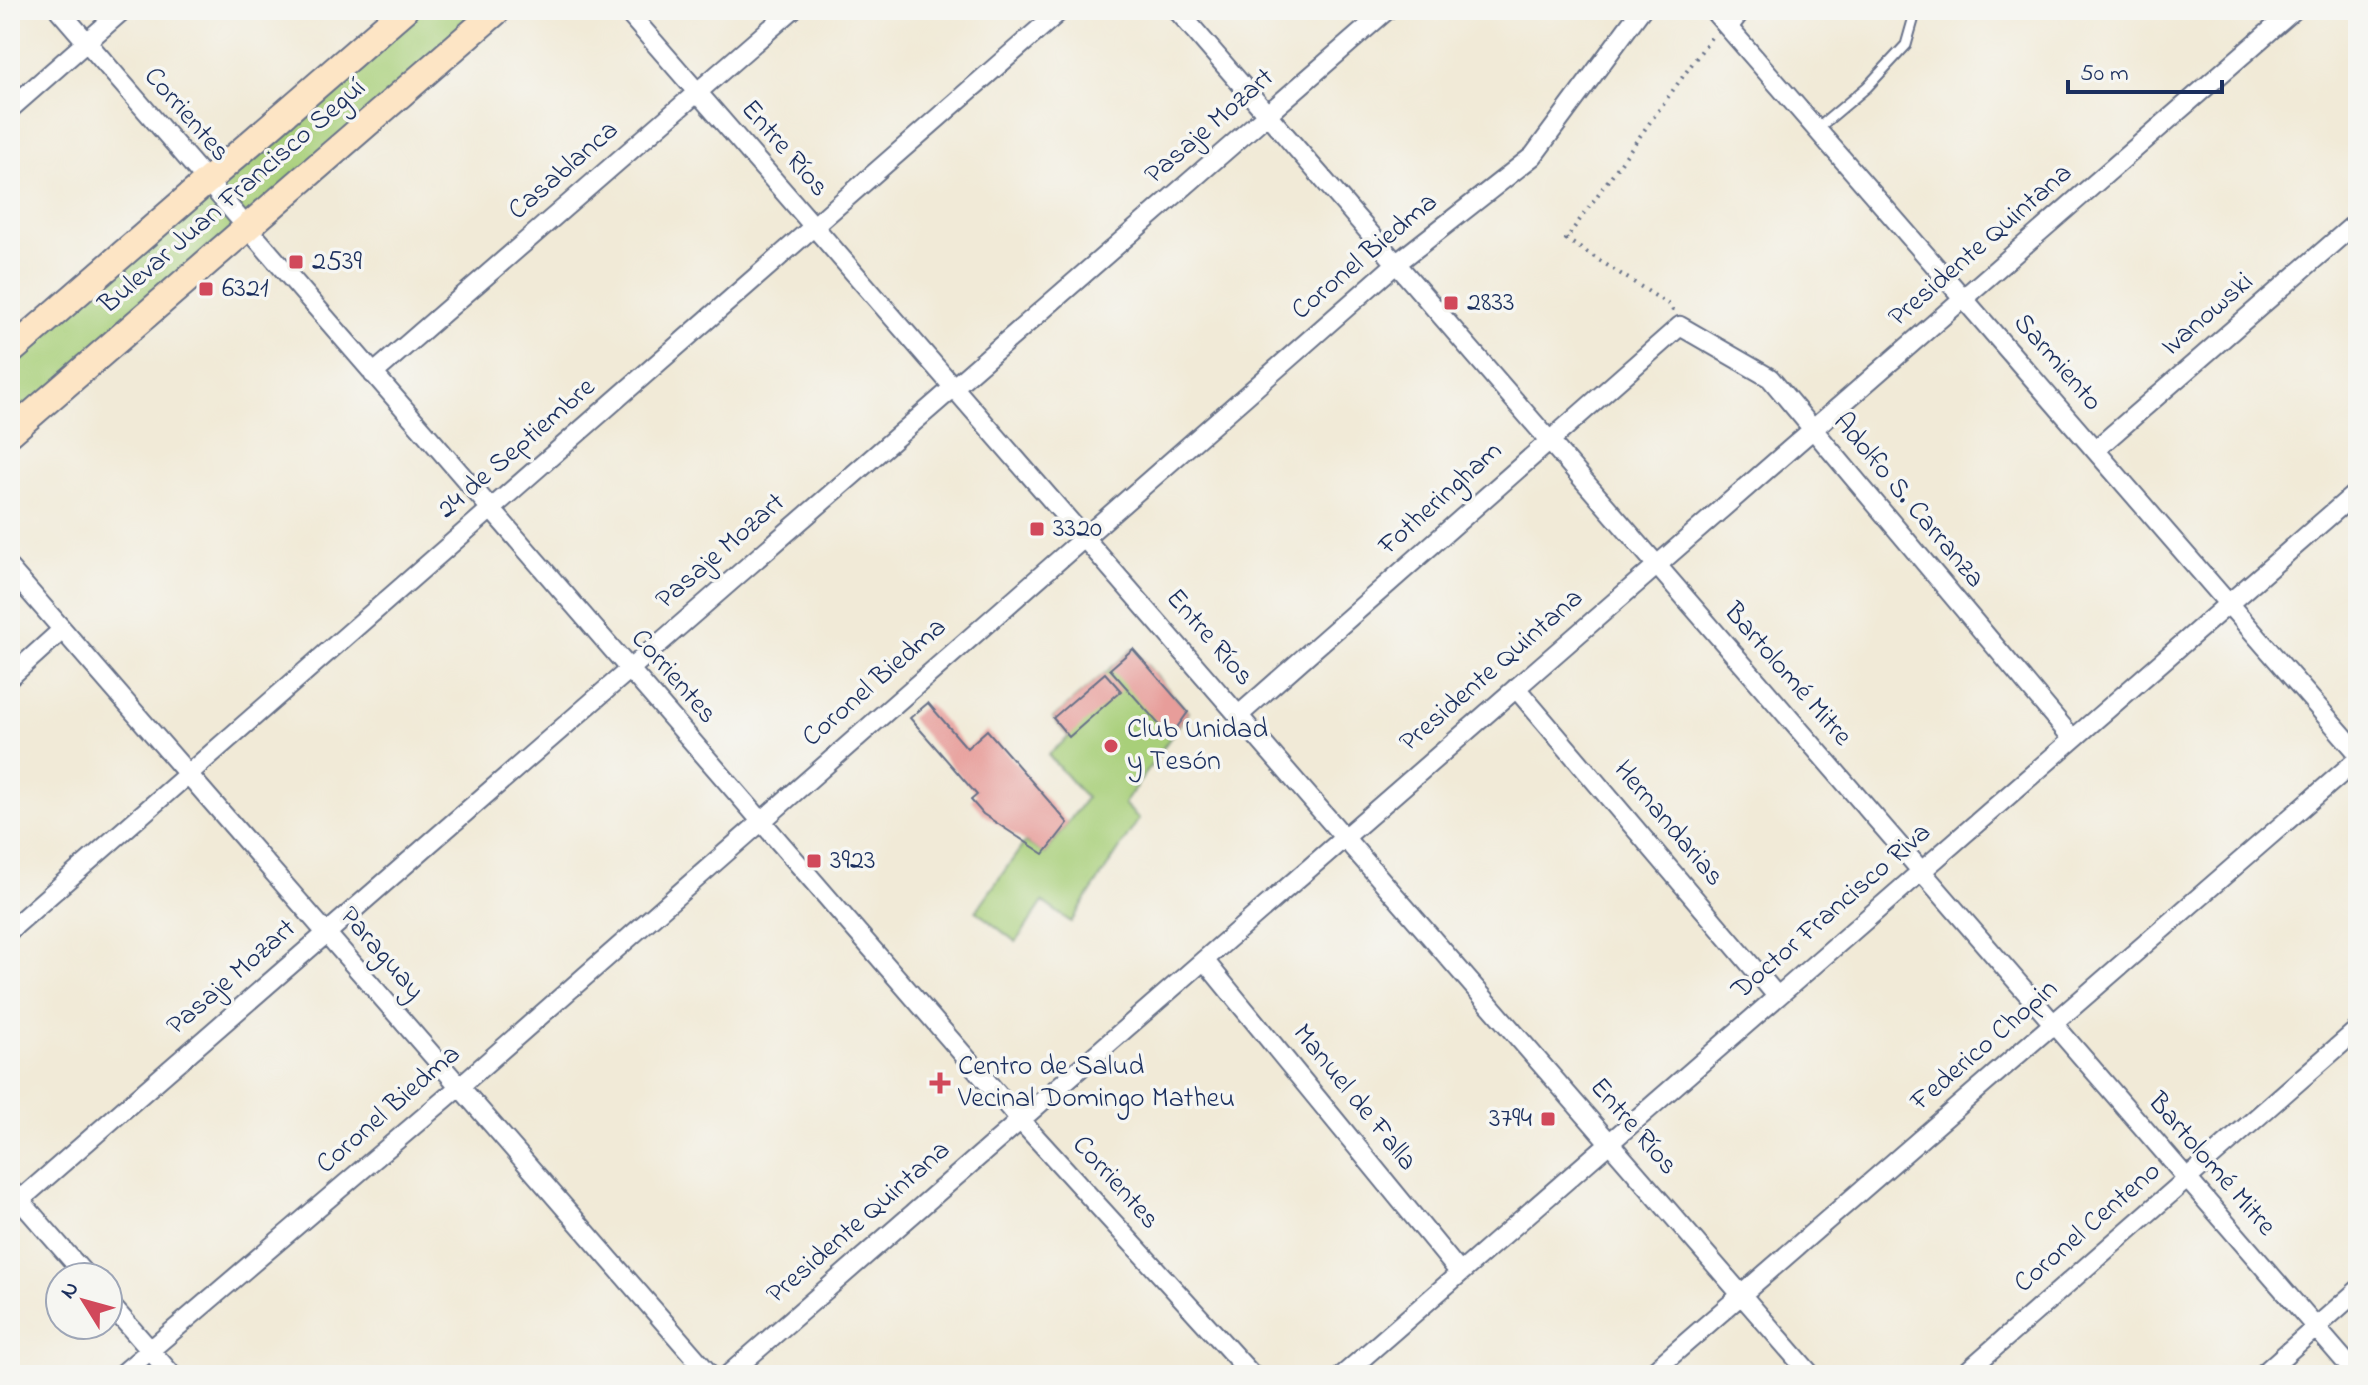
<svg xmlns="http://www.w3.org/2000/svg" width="2368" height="1385" viewBox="0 0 2368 1385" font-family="'Indie Flower',sans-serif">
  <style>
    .green { fill: #a8cf79; stroke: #627f6c; stroke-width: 2 }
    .building { fill: #e79d9a }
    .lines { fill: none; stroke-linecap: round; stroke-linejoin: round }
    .service-casing { stroke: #667088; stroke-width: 13 }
    .minor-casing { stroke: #667088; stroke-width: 22 }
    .secondary-casing { stroke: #667088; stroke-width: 30 }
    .path { stroke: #667088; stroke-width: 4; stroke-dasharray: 2 6; stroke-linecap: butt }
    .service { stroke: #fff; stroke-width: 9 }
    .minor { stroke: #fff; stroke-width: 18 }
    .secondary { stroke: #fde5c5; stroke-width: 26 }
    .poi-dot { fill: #d1495b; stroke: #f6f6f2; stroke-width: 3 }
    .labels { text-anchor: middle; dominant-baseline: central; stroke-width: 7; stroke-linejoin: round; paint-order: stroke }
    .street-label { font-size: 28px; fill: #1b2f5e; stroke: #f6f6f2 }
    .poi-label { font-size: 28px; fill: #1b2f5e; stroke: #f6f6f2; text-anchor: start }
  </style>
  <rect width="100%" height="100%" fill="#f6f6f2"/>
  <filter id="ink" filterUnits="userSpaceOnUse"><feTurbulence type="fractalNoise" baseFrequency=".0125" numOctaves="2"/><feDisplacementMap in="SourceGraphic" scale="16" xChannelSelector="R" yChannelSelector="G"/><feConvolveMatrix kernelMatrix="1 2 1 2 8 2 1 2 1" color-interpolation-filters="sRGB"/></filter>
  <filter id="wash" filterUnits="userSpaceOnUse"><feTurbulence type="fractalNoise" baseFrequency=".006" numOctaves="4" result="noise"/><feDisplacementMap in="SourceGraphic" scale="32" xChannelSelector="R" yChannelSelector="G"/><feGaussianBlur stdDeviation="1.8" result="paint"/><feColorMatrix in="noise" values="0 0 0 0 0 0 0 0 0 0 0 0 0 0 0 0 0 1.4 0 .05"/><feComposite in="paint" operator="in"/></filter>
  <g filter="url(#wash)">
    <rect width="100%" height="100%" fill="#f1ead7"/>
    <path class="green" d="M404,10h94l-488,423v-81z
      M1133,649l55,63 -64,92 15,15 -68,103 -28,-20 -27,40 -40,-31 49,-69 20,12 41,-56 -38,-43 21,-18 -16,-19z"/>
    <g id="blocks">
      <path class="building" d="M1133,649l55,63 -18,25 -60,-68z
        M1105,673l16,18 -52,46 -16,-19z
        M928,703l39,45 20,-18 81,93 -24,31 -61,-40 -12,-14 6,-5 -67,-77z"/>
    </g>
  </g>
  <g filter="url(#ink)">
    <use href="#blocks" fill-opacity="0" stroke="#667088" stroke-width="2"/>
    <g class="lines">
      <g class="service-casing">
        <path id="service" d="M1731,31l16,-21
          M1817,129l50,-42 39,-42 10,-35"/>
      </g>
      <g class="minor-casing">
        <path id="minor" d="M59,10l961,1110 232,255
          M626,10l1185,1365
          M1177,10l1180,1365
          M1713,10l645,743
          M10,109l113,-99
          M373,374l419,-364
          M2095,450l263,-229
          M10,569l700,806
          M10,677l51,-46
          M1516,688l261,308
          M1239,715l441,-389 90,52 302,360
          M10,930l1051,-920
          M1204,960l256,313
          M10,1189l77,88
          M20,1200l1367,-1190
          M108,1302l64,73
          M121,1375l338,-288 938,-824 136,-107 108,-146
          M728,1375l1566,-1365
          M1343,1375l1015,-884
          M1649,1375l709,-616
          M1963,1375l395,-346
          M2262,1375l96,-85"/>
      </g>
      <g class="secondary-casing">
        <path id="secondary" d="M10,352l394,-342
          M10,433l488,-423"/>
      </g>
      <path class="path" d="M1673,311l-2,-5 -105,-67 146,-203"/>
      <use href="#service" class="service"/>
      <use href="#minor" class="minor"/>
      <use href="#secondary" class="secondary"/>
    </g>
  </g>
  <g class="poi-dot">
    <rect x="288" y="254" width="16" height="16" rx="4"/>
    <rect x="198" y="281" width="16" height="16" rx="4"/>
    <rect x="1443" y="295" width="16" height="16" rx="4"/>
    <rect x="1029" y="521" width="16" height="16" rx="4"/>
    <circle cx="1111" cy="746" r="8"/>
    <rect x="806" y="853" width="16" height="16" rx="4"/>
    <path d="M936 1071h8v8h8v8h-8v8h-8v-8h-8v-8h8z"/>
    <rect x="1540" y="1111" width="16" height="16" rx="4"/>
  </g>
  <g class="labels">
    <g class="street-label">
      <text transform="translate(186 115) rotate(49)">Corrientes</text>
      <text transform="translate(1210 127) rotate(-41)">Pasaje Mozart</text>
      <text transform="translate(784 149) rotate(49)">Entre Ríos</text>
      <text transform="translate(564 171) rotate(-41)">Casablanca</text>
      <text transform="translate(233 197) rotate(-41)">Bulevar Juan Francisco Seguí</text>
      <text transform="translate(1981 246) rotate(-41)">Presidente Quintana</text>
      <text transform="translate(1365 257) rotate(-40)">Coronel Biedma</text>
      <text transform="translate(2208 315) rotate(-41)">Ivanowski</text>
      <text transform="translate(2057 363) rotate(49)">Sarmiento</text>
      <text transform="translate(517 449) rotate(-41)">24 de Septiembre</text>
      <text transform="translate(1441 499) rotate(-42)">Fotheringham</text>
      <text transform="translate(1908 501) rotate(50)">Adolfo S. Carranza</text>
      <text transform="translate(721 552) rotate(-41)">Pasaje Mozart</text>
      <text transform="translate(1209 638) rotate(49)">Entre Ríos</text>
      <text transform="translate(1492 671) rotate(-41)">Presidente Quintana</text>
      <text transform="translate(1787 675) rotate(49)">Bartolomé Mitre</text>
      <text transform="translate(673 677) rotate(49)">Corrientes</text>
      <text transform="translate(875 683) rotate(-41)">Coronel Biedma</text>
      <text transform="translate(1668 824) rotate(50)">Hernandarias</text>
      <text transform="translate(1832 912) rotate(-41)">Doctor Francisco Riva</text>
      <text transform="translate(381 954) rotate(49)">Paraguay</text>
      <text transform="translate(232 978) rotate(-41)">Pasaje Mozart</text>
      <text transform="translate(1985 1046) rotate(-41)">Federico Chopin</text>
      <text transform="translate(1354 1098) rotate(51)">Manuel de Falla</text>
      <text transform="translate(389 1110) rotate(-41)">Coronel Biedma</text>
      <text transform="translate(1633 1127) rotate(49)">Entre Ríos</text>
      <text transform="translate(2211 1165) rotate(49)">Bartolomé Mitre</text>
      <text transform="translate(1115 1183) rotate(48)">Corrientes</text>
      <text transform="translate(859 1223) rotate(-41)">Presidente Quintana</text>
      <text transform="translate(2088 1228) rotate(-41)">Coronel Centeno</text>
    </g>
    <g class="poi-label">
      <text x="312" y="262">2539</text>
      <text x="222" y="289">6321</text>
      <text x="1467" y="303">2833</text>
      <text x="1053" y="529">3320</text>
      <text x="1127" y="730">Club Unidad<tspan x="1127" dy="32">y Tesón</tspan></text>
      <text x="830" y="861">3923</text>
      <text x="958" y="1067">Centro de Salud<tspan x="958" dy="32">Vecinal Domingo Matheu</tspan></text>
      <text x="1532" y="1119" text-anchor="end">3794</text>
    </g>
  </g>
  <rect width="2368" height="1385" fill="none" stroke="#f6f6f2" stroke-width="40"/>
  <g transform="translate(84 1301) rotate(307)"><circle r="38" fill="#f6f6f2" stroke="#9ea6b7" stroke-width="2"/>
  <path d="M0-6L14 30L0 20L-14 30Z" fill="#d1495b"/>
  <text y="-12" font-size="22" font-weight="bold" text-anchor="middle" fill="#1b2f5e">N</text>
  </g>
  <path d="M2068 80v12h154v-12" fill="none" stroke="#1b2f5e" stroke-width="4"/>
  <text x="2080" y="80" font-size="24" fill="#1b2f5e" stroke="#f6f6f2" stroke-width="6" paint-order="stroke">50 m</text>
</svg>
